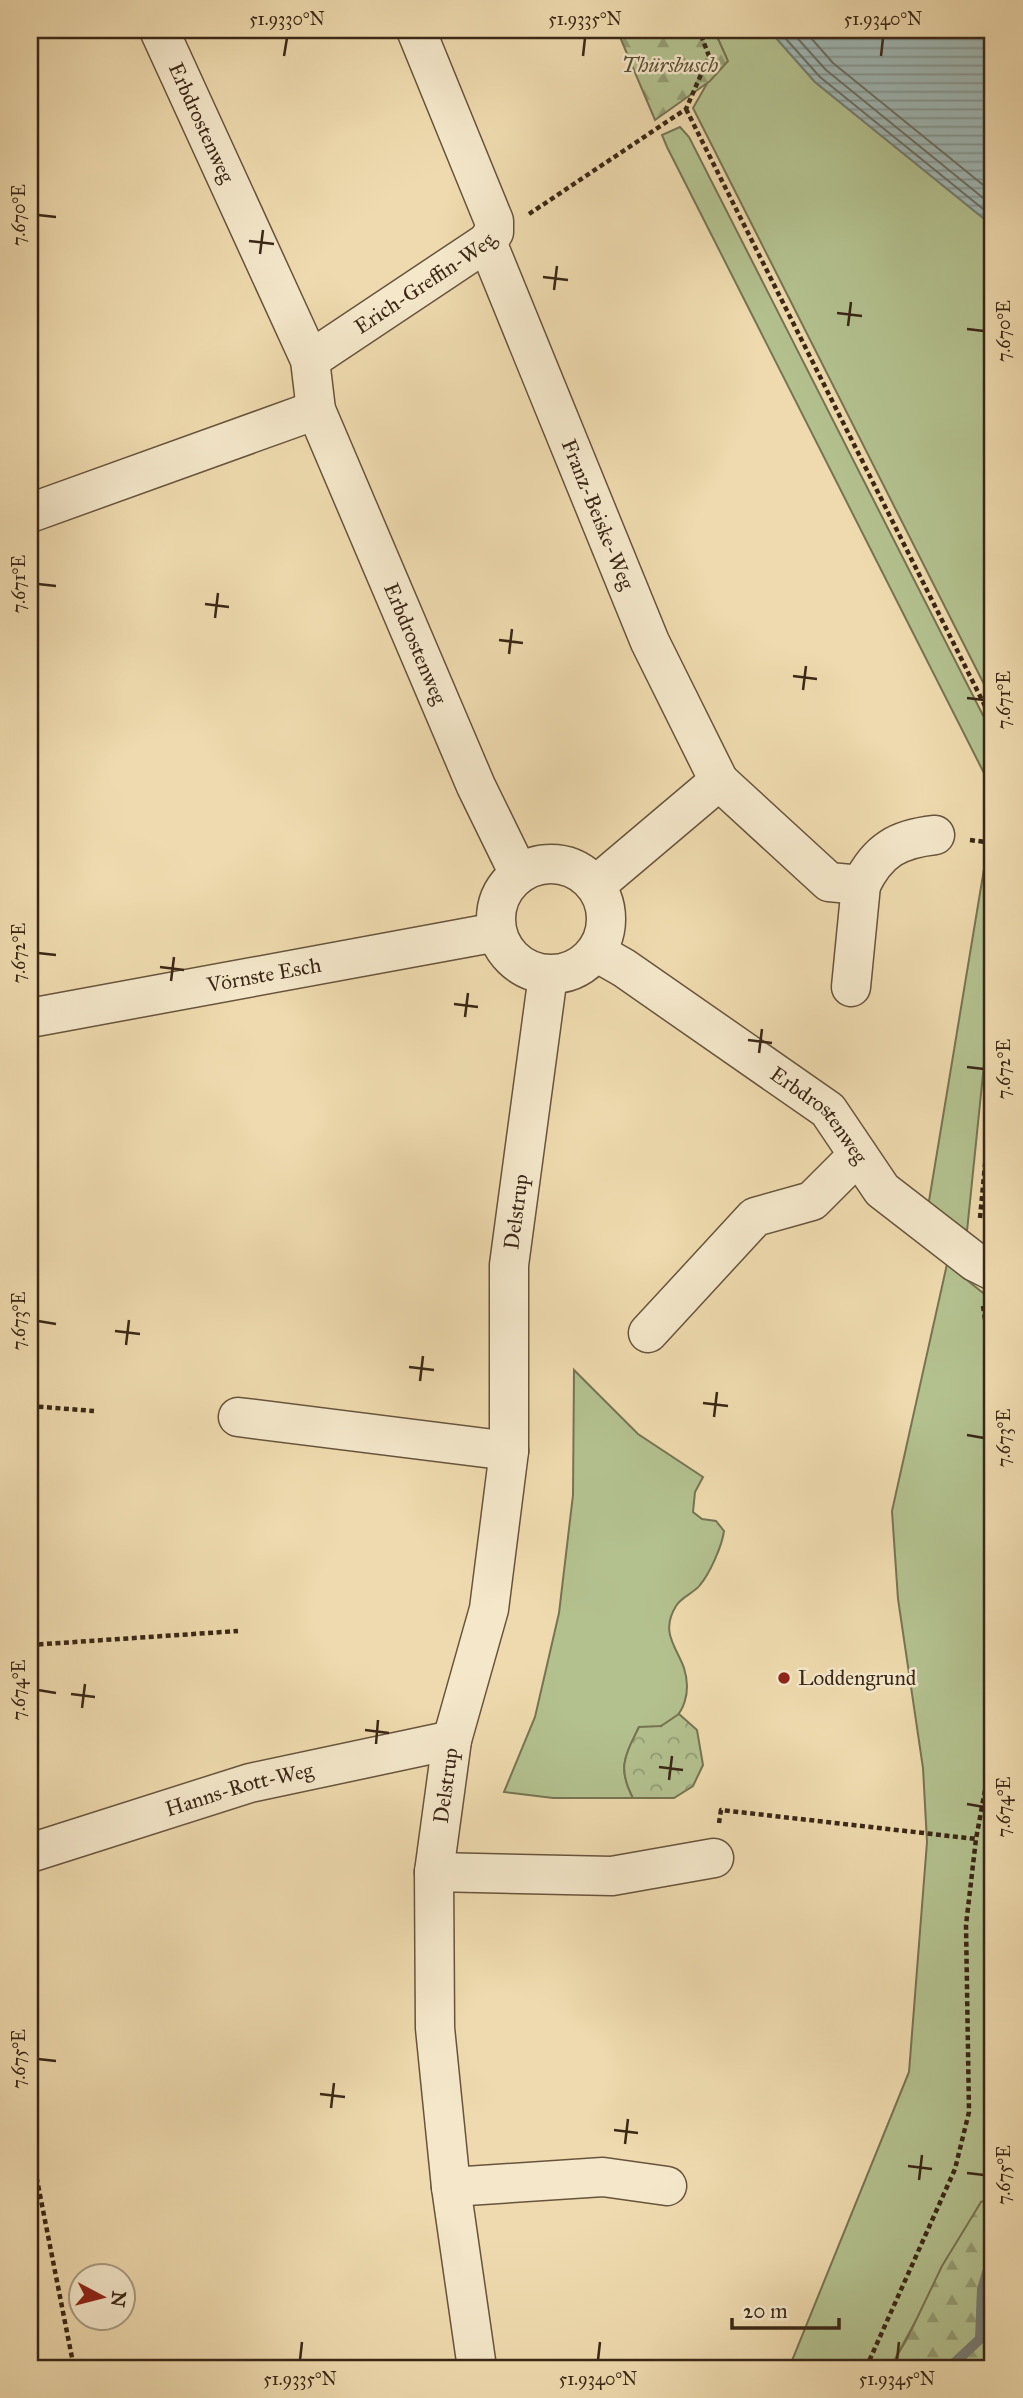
<svg xmlns="http://www.w3.org/2000/svg" width="1023" height="2398" viewBox="0 0 1023 2398" font-family="'IM FELL Great Primer',serif">
  <style>
    .green { fill: #b3c18f; stroke: #777452; stroke-width: 2 }
    .forest { fill: url(#forest-firs); stroke: #777452; stroke-width: 2 }
    .park { fill: url(#park-crowns); stroke: #777452; stroke-width: 2 }
    .water { fill: url(#water-rules); stroke: #767e76; stroke-width: 2 }
    .lines { fill: none; stroke-linecap: round; stroke-linejoin: round }
    .shore { stroke: #6c7066; stroke-width: 2 }
    .stream { stroke: #767e76; stroke-width: 10 }
    .minor-casing { stroke: #68543c; stroke-width: 41 }
    .path { stroke: #3b2716; stroke-width: 4.5; stroke-dasharray: 5 3.5; stroke-linecap: butt }
    .minor { stroke: #f4e7ca; stroke-width: 38 }
    .ticks { fill: none; stroke: #3b2716; stroke-width: 2.5 }
    .poi-dot { fill: #8f2418; stroke: #f4e7ca; stroke-width: 2.5 }
    .labels { text-anchor: middle; dominant-baseline: central; stroke-width: 5; stroke-linejoin: round; paint-order: stroke }
    .park-label { font-size: 21px; font-style: italic; fill: #594e34; stroke: #f4e7ca }
    .street-label { font-size: 21px; fill: #3b2716; stroke: #f4e7ca }
    .poi-label { font-size: 21px; fill: #3b2716; stroke: #f4e7ca; text-anchor: start }
    .neatline { fill: none; stroke: #3b2716; stroke-width: 2.5 }
    .ticks-label { font-size: 18px; text-anchor: middle; fill: #3b2716 }
  </style>
  <defs>
    <pattern id="forest-firs" width="22" height="20" patternUnits="userSpaceOnUse" patternTransform="scale(1.75)"><rect width="22" height="20" fill="#b3c18f"/><path d="M5 1l3.5 6h-7zM16 11l3.5 6h-7z" fill="#939d74"/></pattern>
    <pattern id="park-crowns" width="20" height="18" patternUnits="userSpaceOnUse" patternTransform="scale(1.75)"><rect width="20" height="18" fill="#b3c18f"/><path d="M2 6a3 3 0 1 1 6 0M12 15a3 3 0 1 1 6 0" fill="none" stroke="#939d74"/></pattern>
    <pattern id="water-rules" width="6" height="5" patternUnits="userSpaceOnUse" patternTransform="scale(1.75)"><rect width="6" height="5" fill="#9eb8b6"/><path d="M0 2.5h6" fill="none" stroke="#829693"/></pattern>
  </defs>
  <rect width="100%" height="100%" fill="#eedaae"/>
  <filter id="stains"><feTurbulence type="fractalNoise" baseFrequency=".00286" numOctaves="4"/><feColorMatrix values="0 0 0 0 .2 0 0 0 0 .09 0 0 0 0 .02 0 0 0 .5 -.17"/></filter>
  <radialGradient id="worn" r=".72"><stop offset=".6" stop-color="#630" stop-opacity="0"/><stop offset="1" stop-color="#630" stop-opacity=".3"/></radialGradient>
  <path class="green" d="M714,30h55l46,52 178,144v476l-300,-594 16,-28 18,-21z
    M680,127l9,10 304,598v101h-7l2,-55 -321,-634 -5,-12z
    M985,853l8,3v120l-26,255 -39,-24 56,-338z
    M947,1264l46,37v897l-12,4 -91,166h-101l120,-296 18,-230 -4,-74 -25,-169 -6,-88z
    M574,1370l64,64 65,43 -8,15 -2,20 9,7 14,2 8,10c-2,15 -14,42 -24,54 -6,8 -19,12 -24,21 -16,26 0,40 8,62 7,22 2,50 -23,58 -7,2 -16,1 -22,1 -14,30 -22,40 -6,71h-80l-49,-6 31,-75 24,-104 14,-118z"/>
  <path class="forest" d="M617,30h97l14,31 -18,20 -55,39z
    M993,2198v170h-103l18,-31 34,-71 39,-64z"/>
  <path class="park" d="M679,1714l18,16 6,35 -10,21 -19,12h-41c-16,-31 -8,-42 6,-71l22,-1z"/>
  <path class="water" d="M769,30h224v196l-178,-144z"/>
  <g class="lines">
    <path class="shore" d="M778,30l42,47 173,140
      M790,30l36,40 167,136
      M804,30l29,33 160,130"/>
    <path class="stream" d="M949,2368l31,-29 2,-50 11,-36"/>
    <g class="minor-casing">
      <g id="minor">
        <path id="s1" d="M159,30l151,330 6,50 160,376 43,88"/>
        <path id="s2" d="M487,242l163,400 69,139 -123,104"/>
        <path id="s3" d="M310,360l177,-118 7,-10v-11l-78,-191"/>
        <path d="M30,513l286,-103"/>
        <path d="M719,781l110,101 32,3c17,-35 37,-46 74,-50"/>
        <circle cx="551" cy="919" r="55"/>
        <path id="s4" d="M596,952l28,16 204,142 54,80 93,72 18,9"/>
        <path d="M851,987l10,-102"/>
        <path id="s5" d="M30,1018l467,-86"/>
        <path d="M648,1333l107,-116 57,-16 46,-46"/>
        <path d="M238,1417l271,34"/>
        <path id="s6" d="M30,1853l220,-70 202,-43"/>
        <path d="M434,1872l178,4 102,-18"/>
        <path d="M451,2187l152,-10 64,9"/>
        <path id="s7" d="M477,2368l-26,-181 -16,-159 -1,-156 18,-132 37,-131 20,-158v-186l39,-290"/>
      </g>
    </g>
    <path class="path" d="M686,109l307,613
      M529,214l157,-105 23,-53 -10,-26
      M970,840l23,3
      M980,1218l13,-138
      M983,1306l10,65
      M30,1406l64,5
      M30,1645l208,-14
      M719,1823l2,-13 255,29
      M30,2144l44,224
      M866,2368l89,-199 14,-57 -3,-187 10,-86 17,-92"/>
    <use href="#minor" class="minor"/>
  </g>
  <path class="ticks" d="M284,56l3,-18M583,56l2,-18M881,56l2,-18M38,215l18,2M249,241l25,3M260,254l3,-24M543,277l25,3M554,290l3,-24M837,313l25,3M848,326l3,-24M967,329l17,2M38,584l18,2M205,604l24,3M215,618l3,-25M499,640l24,3M509,654l3,-25M793,676l24,3M803,690l3,-24M967,698l17,2M38,953l18,2M160,967l24,3M171,981l3,-24M454,1004l24,3M465,1017l3,-24M748,1040l24,3M759,1053l3,-24M967,1067l17,2M38,1321l18,3M115,1331l25,3M126,1345l3,-25M409,1367l25,3M420,1381l3,-25M703,1403l25,3M714,1417l3,-25M967,1435l17,3M38,1690l18,3M71,1694l24,3M82,1708l3,-24M365,1730l24,3M376,1744l2,-24M659,1767l24,3M669,1780l3,-24M967,1804l17,3M38,2059l18,2M320,2094l25,3M331,2108l3,-25M614,2130l24,3M625,2144l3,-25M908,2166l24,3M967,2173l17,2M919,2180l3,-25M300,2360l2,-18M598,2360l2,-18M897,2360l2,-18"/>
  <circle class="poi-dot" cx="784" cy="1678" r="7"/>
  <g class="labels">
    <g class="park-label">
      <text x="670" y="65">Thürsbusch</text>
    </g>
    <g class="street-label">
      <text stroke="none"><textPath href="#s1" startOffset="102">Erbdrostenweg</textPath></text>
      <text stroke="none"><textPath href="#s3" startOffset="138">Erich-Greffin-Weg</textPath></text>
      <text stroke="none"><textPath href="#s2" startOffset="294">Franz-Beiske-Weg</textPath></text>
      <text stroke="none"><textPath href="#s1" startOffset="667">Erbdrostenweg</textPath></text>
      <text stroke="none"><textPath href="#s5" startOffset="238">Vörnste Esch</textPath></text>
      <text stroke="none"><textPath href="#s4" startOffset="278">Erbdrostenweg</textPath></text>
      <text stroke="none"><textPath href="#s7" startOffset="1167">Delstrup</textPath></text>
      <text stroke="none"><textPath href="#s7" startOffset="586">Delstrup</textPath></text>
      <text stroke="none"><textPath href="#s6" startOffset="219">Hanns-Rott-Weg</textPath></text>
    </g>
    <g class="poi-label">
      <text x="798" y="1678">Loddengrund</text>
    </g>
  </g>
  <rect width="1023" height="2398" fill="none" stroke="#eedaae" stroke-width="77"/>
  <g transform="translate(102 2297) rotate(97)"><circle r="33" fill="#f4e7ca" stroke="#aa9a82" stroke-width="2"/>
  <path d="M0-5L12 26L0 18L-12 26Z" fill="#8f2418"/>
  <text y="-10" font-size="19" font-weight="bold" text-anchor="middle" fill="#3b2716">N</text>
  </g>
  <path d="M732 2318v10h107v-10" fill="none" stroke="#3b2716" stroke-width="3.5"/>
  <text x="743" y="2318" font-size="21" fill="#3b2716" stroke="#f4e7ca" stroke-width="5" paint-order="stroke">20 m</text>
  <rect x="38" y="38" width="946" height="2322" class="neatline"/>
  <g class="ticks-label">
    <text x="287" y="25">51.9330°N</text>
    <text x="585" y="25">51.9335°N</text>
    <text x="883" y="25">51.9340°N</text>
    <text transform="translate(19 215) rotate(-90)" y="6">7.670°E</text>
    <text transform="translate(1004 331) rotate(-90)" y="6">7.670°E</text>
    <text transform="translate(19 584) rotate(-90)" y="6">7.671°E</text>
    <text transform="translate(1004 700) rotate(-90)" y="6">7.671°E</text>
    <text transform="translate(19 953) rotate(-90)" y="6">7.672°E</text>
    <text transform="translate(1004 1069) rotate(-90)" y="6">7.672°E</text>
    <text transform="translate(19 1321) rotate(-90)" y="6">7.673°E</text>
    <text transform="translate(1004 1438) rotate(-90)" y="6">7.673°E</text>
    <text transform="translate(19 1690) rotate(-90)" y="6">7.674°E</text>
    <text transform="translate(1004 1807) rotate(-90)" y="6">7.674°E</text>
    <text transform="translate(19 2059) rotate(-90)" y="6">7.675°E</text>
    <text transform="translate(1004 2175) rotate(-90)" y="6">7.675°E</text>
    <text x="300" y="2385">51.9335°N</text>
    <text x="598" y="2385">51.9340°N</text>
    <text x="897" y="2385">51.9345°N</text>
  </g>
  <rect width="100%" height="100%" filter="url(#stains)"/>
  <rect width="100%" height="100%" fill="url(#worn)"/>
</svg>
